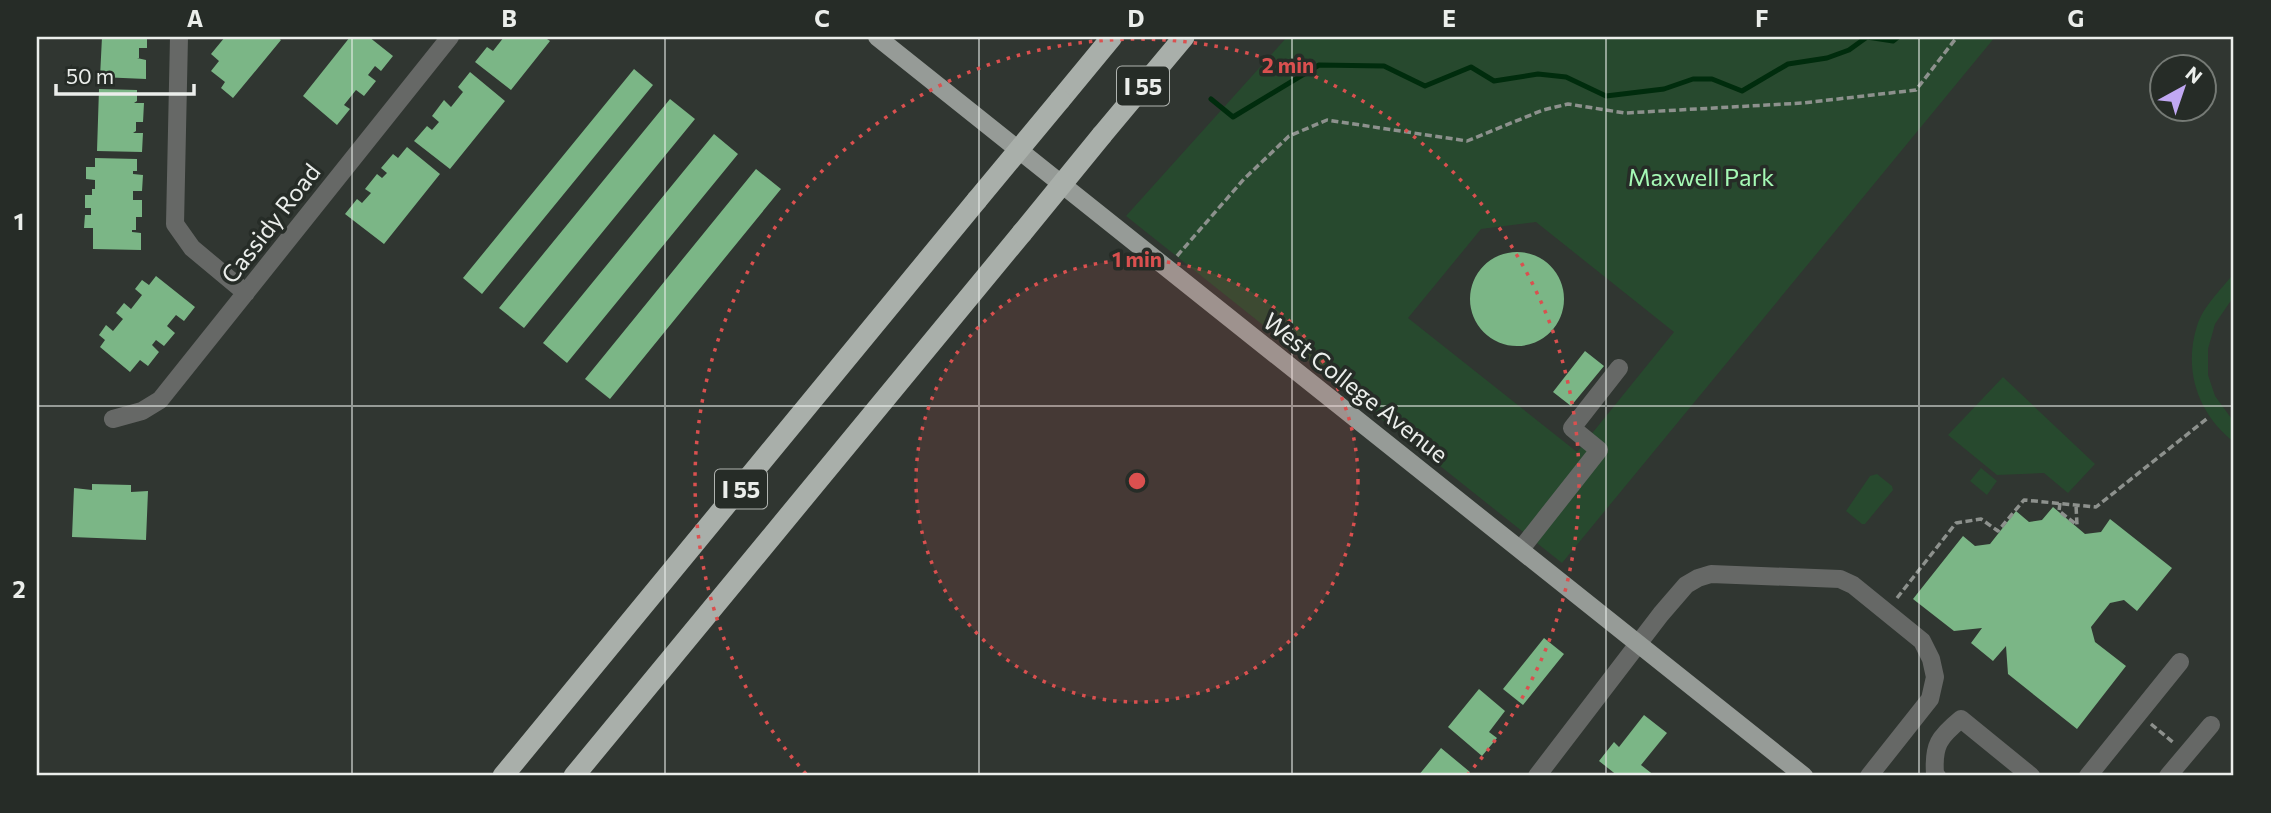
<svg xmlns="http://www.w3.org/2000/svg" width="2271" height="813" viewBox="0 0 2271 813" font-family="Commissioner,sans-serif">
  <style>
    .green { fill: #27492e; fill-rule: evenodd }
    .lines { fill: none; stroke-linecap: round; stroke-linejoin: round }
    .stream { stroke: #002c0d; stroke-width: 5 }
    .building { fill: #7bb686 }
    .path { stroke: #8d918d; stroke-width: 3.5; stroke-dasharray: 7 3.5; stroke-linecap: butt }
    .minor { stroke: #666866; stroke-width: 18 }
    .major { stroke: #969b97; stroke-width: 18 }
    .highway { stroke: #a9afaa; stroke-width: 21 }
    .highway-bridge { stroke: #a9afaa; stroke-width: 21 }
    .grid { fill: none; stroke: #ebeeeb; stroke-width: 2; stroke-opacity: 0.55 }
    .ring { fill: none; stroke: #da504f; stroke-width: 3.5; stroke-dasharray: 3.5 7 }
    .labels { text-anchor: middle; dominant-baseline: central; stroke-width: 7; stroke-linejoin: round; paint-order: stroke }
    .shield { fill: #262c27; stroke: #b0b4b0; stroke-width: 2 }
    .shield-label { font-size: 23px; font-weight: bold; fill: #ebeeeb }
    .park-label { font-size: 24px; fill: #a5f9b5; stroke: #262c27 }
    .street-label { font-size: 24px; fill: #ebeeeb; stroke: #262c27 }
    .centre { fill: #da504f; stroke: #262c27; stroke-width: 3.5 }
    .ring-label { font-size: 21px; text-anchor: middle; font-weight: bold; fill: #da504f; stroke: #262c27; stroke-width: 7; stroke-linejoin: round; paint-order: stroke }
    .neatline { fill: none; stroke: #ebeeeb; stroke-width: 2.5 }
    .grid-label { font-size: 23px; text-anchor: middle; font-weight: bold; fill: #ebeeeb }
  </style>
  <rect width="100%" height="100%" fill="#303631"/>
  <path class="green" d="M1287,37h708l-433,526 -436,-347zM1536,222l138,110 -97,120 -169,-134 73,-89z
    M2234,273v23l-19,28 -7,25v26l7,21 19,26v20c-36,-28 -51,-72 -37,-116 6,-20 25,-37 37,-53z
    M2003,377l92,87 -27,29 -24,-20 -47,2 -49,-40z
    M1981,468l16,13 -10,14 -17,-14z
    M1877,474l15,12 1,4 -28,34h-3l-16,-13 24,-35z"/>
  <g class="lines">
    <path class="stream" d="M1211,99l22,18 86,-52 65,1 41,20 46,-19 23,14 44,-7 28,3 40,19 58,-7 29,-10h19l30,12 46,-27 39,-6 22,-8 18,-13 26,4 5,-4"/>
  </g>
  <path class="building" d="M102,37h45v11h-8v10h-2l9,2v19l-46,-2z
    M225,37h52l4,3 -48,58 -12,-10 4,-6 -14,-11 8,-10 -8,-7z
    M350,37h19l24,19 -12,15 -6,-5 -7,9 8,6 -12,15 -8,-6 -12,15 6,4 -13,16 -34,-29z
    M504,37h40l6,4 -39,49 -36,-28 12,-15 6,4z
    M634,69l19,16 -171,209 -19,-16z
    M470,72l35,29 -55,68 -36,-28 13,-15 5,4 7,-8 -7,-6 12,-16 7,7 12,-15 -5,-5z
    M99,89l38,1v11l-3,2h10l-1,19h-7v9l-3,2h10l-1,19 -45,-1z
    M670,99l25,20 -171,209 -25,-20z
    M714,134l24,20 -171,209 -24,-20z
    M407,147l33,27 -56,70 -39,-30 12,-15 5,4 9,-10 -6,-4 12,-15 5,4 5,-5 -6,-5 12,-14 5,4z
    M95,158l42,1v12h-4v3l10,1 -1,16h-9v9h9v17h-6v13h-4v2l9,1v17l-48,-1v-21h-9l1,-13h6v-7h-6v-13h7v-6h3v-9l-9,-1v-12h9z
    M756,169l25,20 -171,210 -25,-20z
    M1470 299a47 47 0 1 1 94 0a47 47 0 1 1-94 0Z
    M156,276l39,31 -11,14 -8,-6 -5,6 -4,5 8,7 -11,13 -8,-6 -4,5 7,7 -11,14 -8,-6 -10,12 -30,-25 5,-7 -6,-5 7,-10 7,6 10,-12 -7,-6 8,-10 7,6 11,-14 -7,-6 7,-9 7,5z
    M1585,351l19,15 -33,40 -18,-14z
    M92,484l39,1v7l17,-1 -2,49 -74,-3 2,-49 18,2z
    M2053,507l32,27 16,-2 9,-13 62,49 -35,43 -13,-11 -14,3 -19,24 4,15 31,24 -49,63 -69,-55 -2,-28 -13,15 -22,-18 11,-15 -28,3 -41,-32 50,-63 12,10 15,-2 26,-33 13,11 13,-2z
    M1544,638l20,16 -41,51 -20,-16z
    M1479,689l26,22 -16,21 8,6 -15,18 -34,-29z
    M1644,715l23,18 -26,32 14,11h-37l-19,-15 15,-19 5,5z
    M1441,748l29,24 -3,4h-49z"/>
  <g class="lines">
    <path class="path" d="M1177,256l67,-77 45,-43 38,-16 140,21 76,-31 25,-6 57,9 178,-10 113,-13 41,-53
      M2060,503l-1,8 18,14 -1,-20
      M1897,598l59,-75 25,-4 17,12 26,-31 72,7 113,-90
      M2151,724l24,20"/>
    <path class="minor" d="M179,37l-4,187 17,24 54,45
      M113,419l29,-8 18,-11 290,-363
      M1521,549l78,-99 -27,-22 47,-60
      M1537,776l124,-162 25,-29 12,-7 13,-4 129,5 13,6 69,56 9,18 4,18 -5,22 -61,77
      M1937,776l-2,-2c-2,-29 4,-37 26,-55l70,57
      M2088,776l92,-114
      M2168,776l43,-51"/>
    <path class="major" d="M877,37l927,739"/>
    <path class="highway" d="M1060,100l52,-63
      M1102,135l82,-98
      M503,776l474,-576
      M574,776l448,-543"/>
    <path class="highway-bridge" d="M977,200l83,-100
      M1022,233l80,-98"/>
  </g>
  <path class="grid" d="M352,37v739M665,37v739M979,37v739M1292,37v739M1606,37v739M1919,37v739M37,406h2197"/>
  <circle cx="1137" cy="481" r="221" fill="#da504f" fill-opacity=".12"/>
  <g class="ring">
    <circle cx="1137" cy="481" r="221"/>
    <path d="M806 774A442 442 0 1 1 1468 774"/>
  </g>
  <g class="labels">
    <g class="shield">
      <rect x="1117" y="66.5" width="52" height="39" rx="5"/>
      <rect x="715" y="469.5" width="52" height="39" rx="5"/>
    </g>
    <g class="shield-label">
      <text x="1143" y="86">I 55</text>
      <text x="741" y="489">I 55</text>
    </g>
    <g class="park-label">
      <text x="1701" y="176">Maxwell Park</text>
    </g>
    <g class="street-label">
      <text transform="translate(270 223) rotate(-52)">Cassidy Road</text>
      <text transform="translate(1356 387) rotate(38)">West College Avenue</text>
    </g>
  </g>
  <circle cx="1137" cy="481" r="10" class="centre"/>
  <g class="ring-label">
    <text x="1288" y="73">2 min</text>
    <text x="1137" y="267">1 min</text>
  </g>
  <rect width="2271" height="813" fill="none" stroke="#262c27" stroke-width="77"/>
  <g transform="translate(2183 88) rotate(40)"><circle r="33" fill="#262c27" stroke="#757a75" stroke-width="2"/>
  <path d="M0-5L12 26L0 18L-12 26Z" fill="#c1a8f3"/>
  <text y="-10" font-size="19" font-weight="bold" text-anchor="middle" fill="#ebeeeb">N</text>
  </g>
  <path d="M56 84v10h138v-10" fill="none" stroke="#ebeeeb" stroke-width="3.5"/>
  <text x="66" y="84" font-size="21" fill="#ebeeeb" stroke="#262c27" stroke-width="5" paint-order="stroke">50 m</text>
  <rect x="38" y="38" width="2194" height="736" class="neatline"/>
  <g class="grid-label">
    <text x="195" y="27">A</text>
    <text x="509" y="27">B</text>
    <text x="822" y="27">C</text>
    <text x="1136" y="27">D</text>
    <text x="1449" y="27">E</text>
    <text x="1762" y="27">F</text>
    <text x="2076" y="27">G</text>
    <text x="19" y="230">1</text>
    <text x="19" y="598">2</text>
  </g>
</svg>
